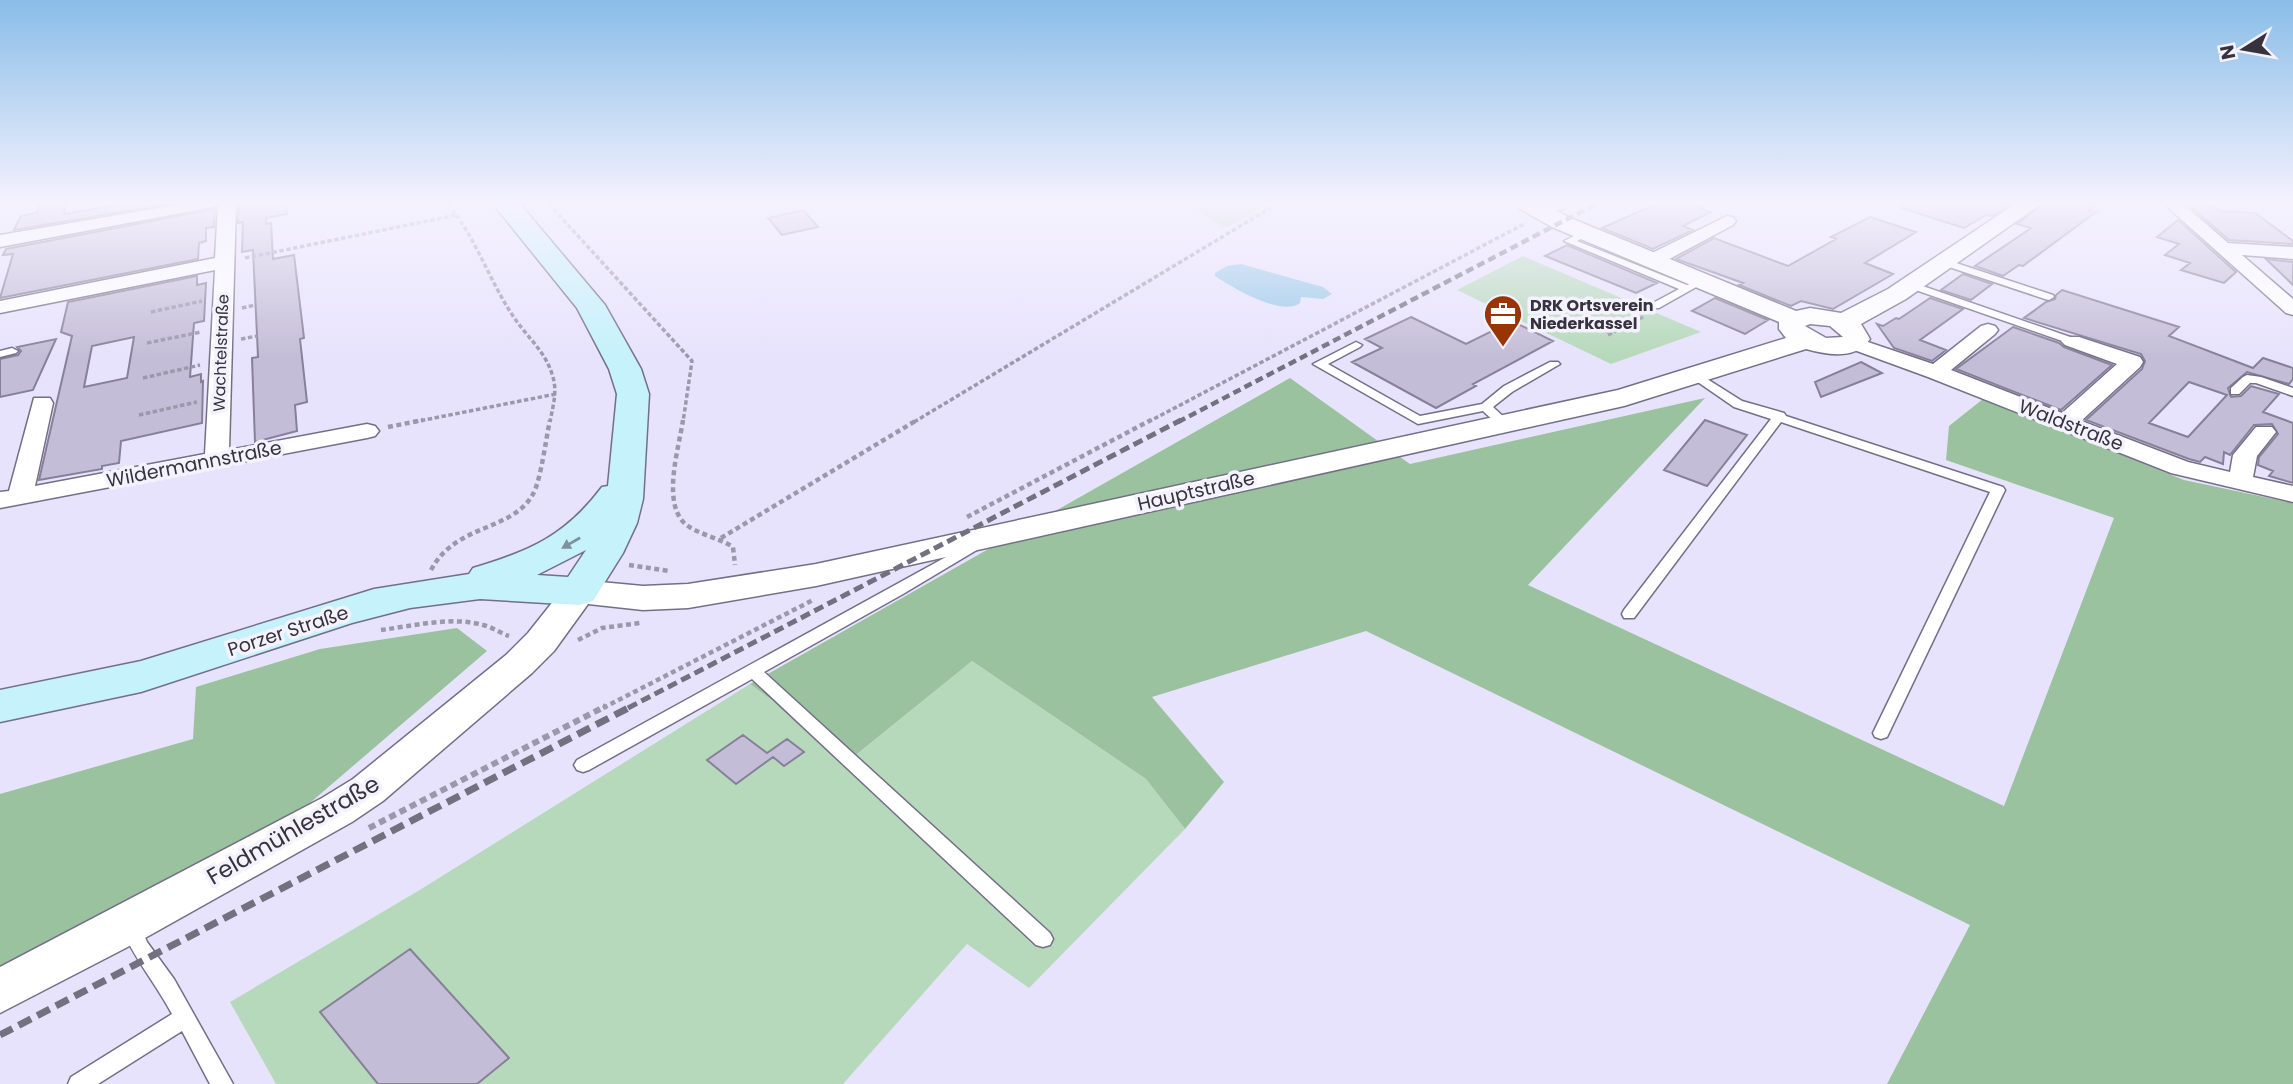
<svg xmlns="http://www.w3.org/2000/svg" width="2293" height="1084" viewBox="0 0 2293 1084" font-family="Poppins,sans-serif">
  <style>
    .green { fill: #b7d9bb }
    .forest { fill: #9ac29e }
    .water { fill: #9bcae8 }
    .building { fill: #c4bdd7; stroke: #868098; stroke-width: 2; fill-rule: evenodd }
    .lines { fill: none; stroke-linecap: round; stroke-linejoin: round }
    .service-casing { stroke: #746f87; stroke-width: 3 }
    .minor-casing { stroke: #746f87; stroke-width: 3 }
    .tertiary-casing { stroke: #746f87; stroke-width: 3 }
    .secondary-casing { stroke: #746f87; stroke-width: 3 }
    .path-far2 { stroke: #9c98ac; stroke-width: 3.5; stroke-dasharray: 4.5 2.5; stroke-linecap: butt }
    .path-far1 { stroke: #9c98ac; stroke-width: 4.5; stroke-dasharray: 5 3.5; stroke-linecap: butt }
    .path { stroke: #9c98ac; stroke-width: 6; stroke-dasharray: 7 4.5; stroke-linecap: butt }
    .service { fill: #fff; fill-rule: evenodd }
    .minor { fill: #fff; fill-rule: evenodd }
    .tertiary { fill: #fff; fill-rule: evenodd }
    .secondary { fill: #c5f2fb; fill-rule: evenodd }
    .rail-far2 { stroke: #737080; stroke-width: 4.5; stroke-dasharray: 8 4.5; stroke-linecap: butt }
    .rail-far1 { stroke: #737080; stroke-width: 5; stroke-dasharray: 10 5; stroke-linecap: butt }
    .rail { stroke: #737080; stroke-width: 7; stroke-dasharray: 14 7; stroke-linecap: butt }
    .oneway { fill: #7e929c }
    .labels { text-anchor: middle; dominant-baseline: central; stroke-width: 7; stroke-linejoin: round; paint-order: stroke }
    .far-poi-label { font-size: 16px; font-weight: bold; fill: #36333e; stroke: #f4f2fd; text-anchor: start }
    .far-street-label { font-size: 16px; fill: #36333e; stroke: #f4f2fd }
    .street-label { font-size: 19px; fill: #36333e; stroke: #f4f2fd }
    .near-street-label { font-size: 23px; fill: #36333e; stroke: #f4f2fd }
  </style>
  <rect width="100%" height="100%" fill="#e8e3fd"/>
  <path class="green" d="M1189,204h80l-44,24z
    M1523,256l178,76 -90,32 -154,-74z
    M972,661l174,118 39,50 -156,159 -62,-44 -124,140h-567l-46,-82 188,-111 332,-207 102,74z"/>
  <path class="forest" d="M1290,378l120,86 295,-66 -177,187 476,221 110,-288 -168,-58 3,-34 34,-27 201,81 109,23v581h-406l83,-159 -604,-294 -214,66 72,85 -39,47 -39,-50 -174,-118 -120,97 -102,-74z
    M457,628l30,23 -183,157 -304,160v-174l193,-55 3,-52 124,-38z"/>
  <path class="water" d="M1241,264l82,23 9,7 -9,5 -22,-2 -1,6c-18,14 -67,-15 -85,-27v-3l12,-7z"/>
  <path class="building" d="M40,204h26l-2,10 60,-10h44l-154,26 7,-14 16,-3z
    M239,204h47l1,10 -21,4v6l5,-1 2,36 21,-4 10,83 -4,1 7,63 -12,3 2,26 -42,11 -3,-84 6,-1 -5,-107 -11,2 1,-30 -5,1z
    M1656,204h32l23,8 -28,14 10,4 -40,19 -51,-21z
    M1901,204h110l-19,12 -6,-1 -22,13 -63,-20z
    M2043,204h55l-10,6 8,2 -73,54 -4,-1 -16,11 -28,-10 56,-38 -14,-4z
    M2197,204h13l10,7 35,2 38,28v3l-64,-4 -37,-32z
    M215,209l-1,18 -8,1v13l-7,2 -1,16 -198,39 13,-44 -10,1 3,-6z
    M803,210l15,17 -36,8 -14,-17z
    M1870,217l46,15 -51,31 28,11 -60,35 -32,-8 -10,5 -52,-21 4,-2 -67,-24 38,-21 74,28 48,-27 -5,-2z
    M2178,220l58,52 -12,11 -43,-13 9,-7 -25,-8 14,-11 -22,-7z
    M1567,245l90,38 -21,10 -91,-37z
    M2266,259l27,3v23z
    M1963,274l29,10 -21,16 -30,-10z
    M197,276v9l9,-2 -2,38 -10,2 -4,54 11,-3v8l2,-1 -1,42 -81,18 -2,22 -17,3v3l-63,11 33,-144 -11,-4 7,-30zM134,337l-7,41 -43,9 8,-41z
    M2062,290l117,37 -10,9 84,32 10,-10 30,10v11l-4,5 -42,-12 -19,16 3,9 10,-1 10,-10 28,8 -16,18 30,11v60l-24,-7 4,-5 -15,-6 1,-8 19,-23 -6,-10 -18,1 -24,30 -6,-3 -1,12 -18,-7 -5,5 -11,-3 -103,-39 56,-51 3,-8 -4,-7 -117,-36 22,-16 9,-3 1,-4zM2189,382l38,13 -39,42 -39,-14z
    M1715,298l53,22 -23,14 -53,-23z
    M1930,298l33,11 -43,31 26,10 -14,11 -38,-13 -17,-24 6,2 13,-8 3,1z
    M1411,317l55,27 32,-16 7,3 13,-7 35,17 -80,43 3,2 -40,22 -84,-46 30,-14 -17,-9z
    M2013,327l46,16 5,4 48,18 -51,45 -105,-41z
    M56,339l-23,51 -33,7v-38l18,-4 3,-4 -4,-4z
    M1861,362l21,11 -61,24 -6,-15z
    M1705,420l42,15 -40,51 -43,-16z
    M743,735l24,18 20,-14 17,13 -20,14 -11,-9 -37,27 -29,-24z
    M410,949l99,109 -32,26h-99l-58,-72z"/>
  <g class="lines">
    <g class="service-casing">
      <path id="service" d="M1584,231l8,2 -15,8 110,44 6,-2 5,3 -39,22h-8v-4l28,-15 -115,-48z
        M1944,259l109,36 1,2 -5,3 -4,-1 -105,-35v-4z
        M1911,282l165,57 2,2 -6,3 -4,-1 -161,-56 -1,-2z
        M1356,342l6,3 -2,2 -32,17 92,52 62,-12 22,-18 46,-24h8l2,2 -48,28 -19,15 14,13 2,3 -2,3h-8l-16,-15 -65,13 -105,-60z
        M12,348l6,3 -2,2 -16,4v-6z
        M1696,372l46,29 42,12 2,3 217,71 2,3 -118,247 -6,2 -6,-2 -2,-4 117,-241 -209,-70 -147,196h-10l-2,-4 2,-4 147,-191 -37,-12 -42,-29 -2,-2z
        M2247,375l14,2 32,11v8l-37,-13h-6l-11,11h-8v-6l12,-11z
        M975,541l7,4 -2,3 -77,46 -139,78 286,261 3,6 -3,6 -7,2 -7,-2 -284,-266 -163,91 -6,2 -6,-2 -3,-5 3,-5z
        M130,917l7,2 10,23 27,37 59,105h-23l-28,-53 -84,53h-30l3,-7 101,-63c-17,-32 -38,-55 -52,-89l3,-6z"/>
    </g>
    <g class="minor-casing">
      <path id="minor" d="M182,204h54l-7,246 138,-26 8,2 4,5 -4,5 -8,2 -367,70v-16l9,-1 25,-93h16l3,5 -18,83 170,-32 10,-184 -215,43v-12l215,-43 3,-52 -218,41v-12z
        M1541,204h28l-3,4 -28,7 -6,-1 -3,-4 3,-4z
        M2164,204h19l45,39 65,4v12l-51,-4 51,44v16l-7,-2z
        M1727,216l6,1 3,4 -3,4 -73,39h-14l-3,-4 3,-4z
        M1988,324l7,2 3,4 -3,4 -44,36 111,43 55,-49 -52,-19 -4,-4 4,-4h14l61,20 3,5 -3,5 -59,54 107,41 42,10 3,-17 23,-28h16l4,5 -19,24 -4,21 40,9v16l-122,-29 -243,-96 -82,-30 -4,-4 4,-4 7,-2 80,27 48,-38z"/>
    </g>
    <g class="tertiary-casing">
      <path id="tertiary" d="M1517,204h27l24,13 228,94 14,-3 31,5 47,-24 127,-85h26l-135,95 -45,25 9,15c-14,21 -42,16 -64,10l-182,57 -808,180 -128,22 -45,2 -55,-6 -34,47 -22,22 -149,128 -31,21 -207,116 -145,75v-46l322,-169 31,-19 153,-124 22,-22 39,-49 12,-4 64,6 45,-2 128,-20 802,-174 168,-52 -7,-9v-7l-227,-95 -32,-18zM1810,324l20,2 13,11 -17,1 -21,-12z"/>
    </g>
    <g class="secondary-casing">
      <path id="secondary" d="M493,204h27l85,101 36,64 8,25 -6,105 -6,24 -14,30 -30,48 -14,4 -99,-6 -70,9 -58,15 -211,69 -141,30v-32l141,-29 233,-72 95,-15 4,-6c57,-17 92,-32 129,-81l6,-1 9,-92 -8,-25 -32,-61zM586,550l-18,27 -31,-2z"/>
    </g>
    <path class="path-far2" d="M448,204c28,34 41,76 65,112 13,20 32,35 39,58 6,17 1,31 -2,48
      M549,204l143,157 -9,61
      M245,258l212,-43
      M242,308l13,-3
      M151,312l51,-11
      M1608,335l37,-19
      M241,339l16,-3
      M147,343l54,-11
      M143,378l57,-13
      M139,415l58,-13
      M414,422l142,-28
      M914,422l363,-218
      M1148,422l378,-199"/>
    <path class="path-far1" d="M683,420c-4,28 -23,87 5,106 13,9 31,12 45,21l2,18
      M388,427l35,-7
      M967,517l184,-97
      M721,538l196,-118
      M629,565l40,6
      M431,570c25,-47 81,-38 102,-76 8,-14 13,-56 17,-74
      M381,630c32,-4 70,-14 102,-5 9,2 17,8 26,11
      M578,640l24,-12 38,-5
      M603,708l210,-108"/>
    <path class="path" d="M369,828l237,-122"/>
    <use href="#service" class="service"/>
    <use href="#minor" class="minor"/>
    <use href="#tertiary" class="tertiary"/>
    <use href="#secondary" class="secondary"/>
    <path class="rail-far2" d="M1178,422l418,-218"/>
    <path class="rail-far1" d="M628,708l553,-288"/>
    <path class="rail" d="M0,1035l632,-329"/>
  </g>
  <defs><path id="oneway-solid" d="M-6-.8H1V-3.2L6.5 0L1 3.2V.8H-6Z" transform="scale(1.75)"/></defs>
  <use class="oneway" href="#oneway-solid" transform="translate(571 543) rotate(150)"/>
  <linearGradient id="sky" x2="0" y2="1"><stop stop-color="#89bde8"/><stop offset="0.57" stop-color="#f5f2fe"/><stop offset="1" stop-color="#f5f2fe" stop-opacity="0"/></linearGradient>
  <rect width="2293" height="356" fill="url(#sky)"/>
  <defs>
    <g id="office-pin" transform="scale(2.0125)"><path d="M0 17L-7.5 6A9.5 9.5 0 1 1 7.5 6Z" fill="#993405" stroke="#f4f2fd"/><path d="M-6-3h4V-5.5h4V-3h4V5H-6ZM-1-4.5V-3h2v-1.5ZM-6 0V1H6V0Z" fill="#fff"/></g>
  </defs>
  <g fill-rule="evenodd">
    <use href="#office-pin" x="1503" y="314"/>
  </g>
  <g class="labels">
    <g class="far-poi-label">
      <text x="1530" y="305">DRK Ortsverein<tspan x="1530" dy="18">Niederkassel</tspan></text>
    </g>
    <g class="far-street-label">
      <text transform="translate(221 353) rotate(-88)">Wachtelstraße</text>
    </g>
    <g class="street-label">
      <text transform="translate(2071 425) rotate(21)">Waldstraße</text>
      <text transform="translate(194 464) rotate(-11)">Wildermannstraße</text>
      <text transform="translate(1196 491) rotate(-13)">Hauptstraße</text>
      <text transform="translate(288 631) rotate(-18)">Porzer Straße</text>
    </g>
    <g class="near-street-label">
      <text transform="translate(293 830) rotate(-30)">Feldmühlestraße</text>
    </g>
  </g>
  <g transform="translate(2244 49) rotate(259)" stroke="#f4f2fd" stroke-width="5" paint-order="stroke">
  <path d="M0-5L12 26L0 18L-12 26Z" fill="#36333e"/>
  <text y="-10" font-size="19" font-weight="bold" text-anchor="middle" fill="#36333e">N</text>
  </g>
</svg>
